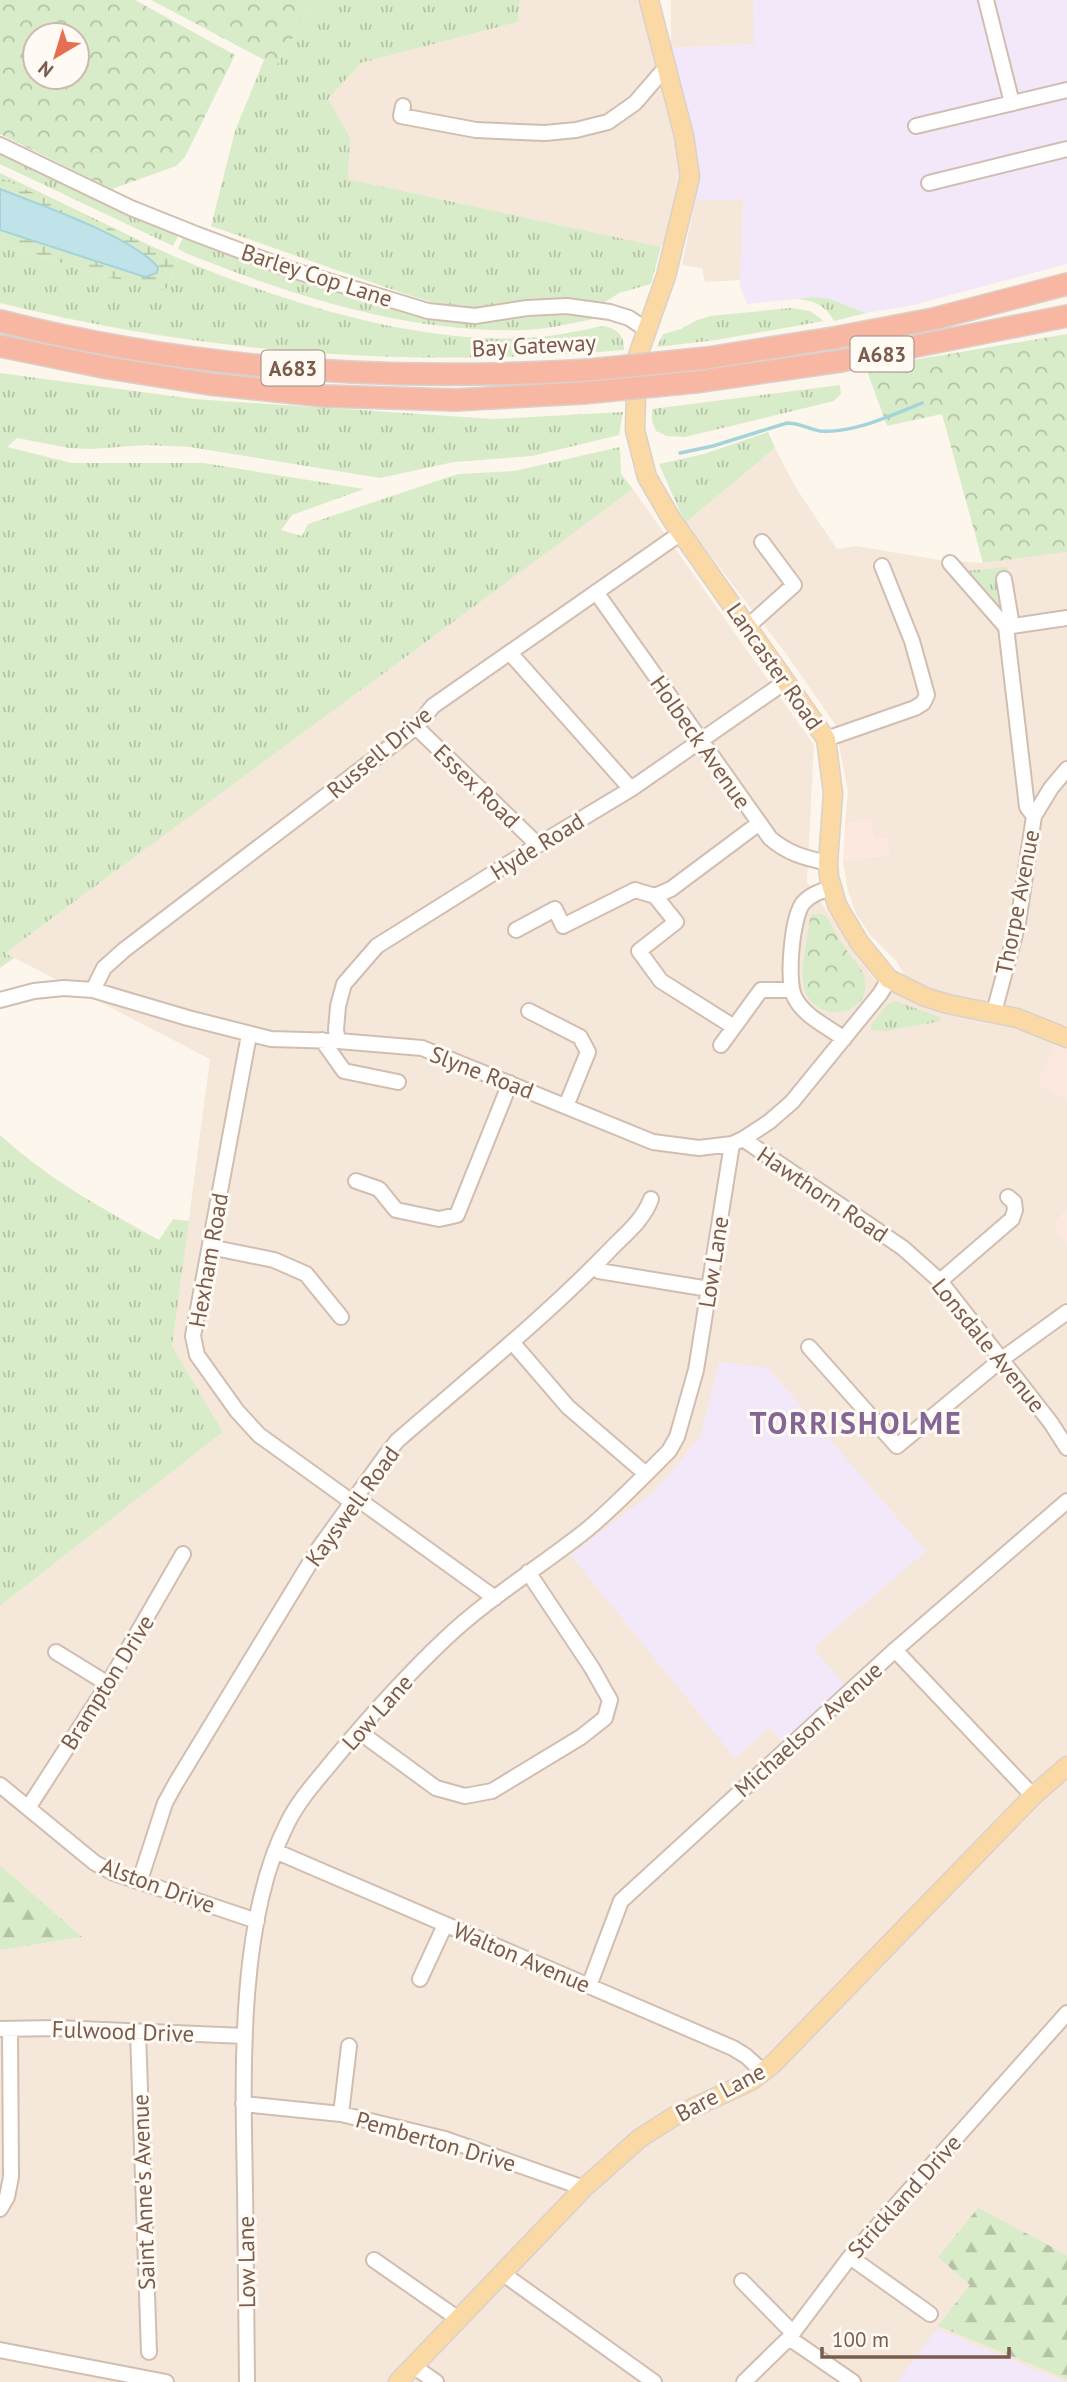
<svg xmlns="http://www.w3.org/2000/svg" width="1067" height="2382" viewBox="0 0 1067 2382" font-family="'PT Sans',sans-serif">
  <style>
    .residential { fill: #f5e8da }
    .commercial { fill: #fde8e0 }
    .education { fill: #f3e8fa }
    .grass { fill: url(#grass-tufts) }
    .forest { fill: url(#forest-firs) }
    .wetland { fill: url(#wetland-marsh) }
    .park { fill: url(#park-crowns); fill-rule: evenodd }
    .water { fill: #bfe3e8; stroke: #a5d3da; stroke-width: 2 }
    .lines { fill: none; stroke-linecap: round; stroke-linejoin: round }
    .stream { stroke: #a5d3da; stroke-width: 3.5 }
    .minor-casing { stroke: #d1beb0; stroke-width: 18 }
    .major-casing { stroke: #dad1cd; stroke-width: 21 }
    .highway-casing { stroke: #dad1cd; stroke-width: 24 }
    .minor { stroke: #fff; stroke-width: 14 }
    .major { stroke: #fbd9a5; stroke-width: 18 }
    .highway { stroke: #f7b7a3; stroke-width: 21 }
    .highway-bridge-casing { stroke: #dad1cd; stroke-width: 24; stroke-linecap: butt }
    .highway-bridge { stroke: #f7b7a3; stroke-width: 21 }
    .labels { text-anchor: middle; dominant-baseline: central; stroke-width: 6; stroke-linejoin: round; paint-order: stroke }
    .shield { fill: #fffaf3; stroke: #a28b7f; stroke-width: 2 }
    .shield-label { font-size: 21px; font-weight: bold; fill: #7a5c4d }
    .street-label { font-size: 23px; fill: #7a5c4d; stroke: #fffaf3 }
    .district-label { font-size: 30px; font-weight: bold; letter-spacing: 2px; fill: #846695; stroke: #fffaf3 }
  </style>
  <defs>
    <pattern id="grass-tufts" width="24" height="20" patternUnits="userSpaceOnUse" patternTransform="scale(1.75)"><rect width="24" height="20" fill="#d8ecc9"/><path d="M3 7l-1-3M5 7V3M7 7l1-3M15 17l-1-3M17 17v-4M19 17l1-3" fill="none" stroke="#b4c2a5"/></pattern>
    <pattern id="forest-firs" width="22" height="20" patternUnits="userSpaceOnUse" patternTransform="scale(1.75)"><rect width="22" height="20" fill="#d8ecc9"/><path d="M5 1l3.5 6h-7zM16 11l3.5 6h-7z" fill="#b4c2a5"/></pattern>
    <pattern id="wetland-marsh" width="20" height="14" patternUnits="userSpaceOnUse" patternTransform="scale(1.75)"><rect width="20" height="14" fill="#d8ecc9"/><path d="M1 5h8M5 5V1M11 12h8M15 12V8" fill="none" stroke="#b4c2a5"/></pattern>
    <pattern id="park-crowns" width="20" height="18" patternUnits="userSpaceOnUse" patternTransform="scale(1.75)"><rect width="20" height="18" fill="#d8ecc9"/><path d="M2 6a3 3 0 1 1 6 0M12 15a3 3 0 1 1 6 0" fill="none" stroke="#b4c2a5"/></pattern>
  </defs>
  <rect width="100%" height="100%" fill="#fdf6ec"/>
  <path class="residential" d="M520,0h125l44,198 -12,26 -16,23 -313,-68 2,-42 -22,-38 33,-36 157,-41z
    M671,0h82l2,44 -84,4z
    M743,198l-2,82 -36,2 -3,-14 -20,-3 13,-65z
    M775,448l21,40 41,61 19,-3 83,14 44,3 84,-11v485l-130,-41 -31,-17 -9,-17 -26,-26 -15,-22 -8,-23 -5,-30 46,-6 -2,-17 -13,1 -4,-20 -25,5 3,-32 -13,-68 -51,-73 -99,-128z
    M633,489l181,256 -7,137 67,97 36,22 77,19 69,21 -17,44 28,14v110l-13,15 13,19v1139h-1067v-432l82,-13 -82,-72v-259l223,-174 -51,-86 38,-287 -205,-106z"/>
  <path class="commercial" d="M870,819l4,20 13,-2 2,18 -46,6 2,-37z
    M1060,1034l7,3v62l-28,-14 2,-11z
    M1067,1209v34l-13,-19z"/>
  <path class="education" d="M753,0h314v264l-158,42 -43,7 -36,-14 -17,-2 -66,7 -7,-17 3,-88 -48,1v-48l-24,-104 83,-4z
    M719,1362l49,6 158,183 -113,97 35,41 -63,56 -16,-18 -34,31 -164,-203 86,-66 44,-53z
    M937,2329l128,53h-168z"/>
  <path class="grass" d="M315,0h205l-2,22 -157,41 -33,36 22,38 -2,42 313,68 -10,37 -32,9 -17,11 -139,7 -55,-16 -197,-69 24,-95 29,-71 12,6z
    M0,152l179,82 -6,12 -173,-82z
    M0,173l149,72 -22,-8 -127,-59z
    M184,235l115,46 136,38 43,4 52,-9 47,-2 26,5c-26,5 -52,12 -78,13 -115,4 -232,-34 -337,-76l-10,-5z
    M0,244l107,33 60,11 11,-30c107,45 245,89 362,79 21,-2 42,-7 63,-11 14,2 22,10 21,24 -212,18 -418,4 -624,-47z
    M812,297l18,2 36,14 -32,8c-9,-16 -19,-20 -37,-22z
    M791,308l19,3 14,10 -108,19 -59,7 6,-13 18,-5 16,-9 13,-4z
    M0,373l194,26 300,20 129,-7 -4,23 -87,21 -78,6 -74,16 -190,-31 -43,-2 -56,4 -22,-1 -52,-10 -10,9 65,16h132l160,26 -72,26 -11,15 21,6 6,-12 150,-50 56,-3 106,-24 1,27 12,15 -628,464 9,5 -14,10z
    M840,385l1,9 -7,7 -149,36 -18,-1 -11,-5 -4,-10v-12z
    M768,432l7,16 -90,75 -26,-59 45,-10z
    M1007,567l1,6 -10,2 8,43 -40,-47z
    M895,1001l45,16 1,4 -55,10 -15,-1v-5l16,-20z
    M0,1135c48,44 103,74 159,105l14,-21 16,2 -17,125 51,86 -223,174z"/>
  <path class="forest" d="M0,1865l82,72 -82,13z
    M978,2208l89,47v124l-129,-53 32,-41 -32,-28z"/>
  <path class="wetland" d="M0,178l178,80 -11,30 -4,2 -56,-13 -107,-33z"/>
  <path class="park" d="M0,0h135l100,55 -50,102 -9,9 -64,23 -112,-55zM35,35h42v42h-42z
    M151,0h164l-39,66z
    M1067,334v218l-84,11 -41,-149 -55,12 -21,-58z
    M812,914h11l4,3c5,9 10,19 16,28 6,10 18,20 21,31 12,44 -57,50 -61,6 -2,-21 5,-44 7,-65z"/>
  <path class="water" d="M0,189c40,16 131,47 158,78l-1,6 -12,4 -145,-47z"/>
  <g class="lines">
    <path class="stream" d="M680,453l33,-7 74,-23c13,0 21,6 33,8 32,3 72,-16 102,-28"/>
    <g class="minor-casing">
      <path id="minor" d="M986,0l26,103
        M403,106l-2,10 75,14 69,3 31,-3 32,-8 27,-19 31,-36
        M916,126l151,-36
        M0,145l131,63 65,26 93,35 139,42 47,5 52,-8 40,-2 43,6 19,6 18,12
        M929,183l138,-34
        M950,563l56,64
        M1004,579l8,47
        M596,592l174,246c18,16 36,20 58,25
        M747,627l47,-42 -32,-43
        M1006,627l61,-9
        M510,653l121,136
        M416,727l122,118
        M826,739l89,-31 8,-5 4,-8 -15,-54 -30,-75
        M1034,816l17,-28 16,-19
        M832,888c-11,3 -21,6 -29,15 -11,14 -17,79 -8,95 10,19 32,28 49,41
        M655,896l21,26 -37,29 22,30 73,46
        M516,930l39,-21 8,17 72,-36 20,6 16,-7 87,-65
        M93,990l11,-22 20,-18 292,-223 17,-21 248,-173
        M0,1000l34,-9 30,-3 29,2 95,28 83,21 67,2 84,7 231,94 46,6 33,-4 11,-5 26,-17 23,-20 88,-108 9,-15
        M529,1011l51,26 8,15 -22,54
        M994,1012l24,-89 16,-107 -7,-9 -21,-180
        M249,1035l-56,301 4,19 40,56 22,24 93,67
        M322,1040l22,31 54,11
        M338,1041l-2,-11 2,-24 6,-22 33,-38 161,-101 93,-56 154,-107
        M721,1045l40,-55h30
        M743,1139l160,109 37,33 111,142 16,25
        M356,1181l23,8 17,21 43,9 18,-4 53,-132
        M210,1247l64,13 32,14 35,43
        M594,1267l5,4 110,18
        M940,1281l72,-62 3,-9 -1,-8 -6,-5
        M512,1342l56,65 78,67
        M809,1347l88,99 105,-87 65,-47
        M355,1497l140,101
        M895,1650l138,146
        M56,1652l52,32
        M358,1731l78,57 29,8 27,-5 89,-54 24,-19 5,-18 -18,-32 -64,-96
        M0,1785l95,78 19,10 143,48
        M28,1808l80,-124 75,-130
        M275,1851l458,197 13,8 17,16
        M140,1880l25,-77 11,-20 143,-235 67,-93 11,-14c71,-62 145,-121 211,-189 16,-17 35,-31 43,-53
        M420,1979l25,-54
        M589,1986l32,-85 274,-251 172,-149
        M0,2029l56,-1 189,8
        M138,2032l11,320
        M243,2104l98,10 104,25 139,49
        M341,2114l8,-68
        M0,2209l7,-12 4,-20 -1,-148
        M850,2257l80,57
        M374,2260l83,58
        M502,2273l152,109
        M742,2281l51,52
        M789,2338l64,44
        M0,2350l166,32
        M413,2366l23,16
        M247,2382c-1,-65 -1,-129 -2,-194 -2,-109 -8,-266 42,-364 12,-25 32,-46 49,-67 34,-41 70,-81 109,-118 44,-42 97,-73 144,-111 28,-24 54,-51 80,-77l8,-14 19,-67 36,-226
        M744,2382l45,-44 61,-81 217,-244"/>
    </g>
    <g class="major-casing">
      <path id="major" d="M649,0l35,136 6,41 -24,99 -29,82 -2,72 12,47 25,43 154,219 7,54 -5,70 1,14 8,28 22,37 30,37 36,18 23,7 69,14 50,20
        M398,2382l186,-194 56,-50 33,-21 78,-36 21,-16 261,-269 34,-30"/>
    </g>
    <g class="highway-casing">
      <path id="highway" d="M0,321c192,49 392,61 589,49
        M0,346l108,22 101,16 116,12 130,4 128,-7
        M707,358l126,-20 100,-19 134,-35
        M695,382l146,-21 226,-45"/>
    </g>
    <use href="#minor" class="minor"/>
    <use href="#major" class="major"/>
    <use href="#highway" class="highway"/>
    <g class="highway-bridge-casing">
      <path id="highway-bridge" d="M589,370l118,-12
        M583,393l112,-11"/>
    </g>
    <use href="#highway-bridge" class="highway-bridge"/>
  </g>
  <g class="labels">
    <g class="shield">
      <rect x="850.5" y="336.5" width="63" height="35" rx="5"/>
      <rect x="261.5" y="350.5" width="63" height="35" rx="5"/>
    </g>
    <g class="shield-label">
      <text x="882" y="354">A683</text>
      <text x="293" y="368">A683</text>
    </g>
    <g class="street-label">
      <text transform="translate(317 275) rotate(18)">Barley Cop Lane</text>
      <text transform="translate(534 345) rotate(-3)">Bay Gateway</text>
      <text transform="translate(775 666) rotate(55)">Lancaster Road</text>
      <text transform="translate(701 742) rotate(55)">Holbeck Avenue</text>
      <text transform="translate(379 752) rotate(-40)">Russell Drive</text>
      <text transform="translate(477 786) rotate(44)">Essex Road</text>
      <text transform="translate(537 846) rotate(-32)">Hyde Road</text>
      <text transform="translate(1017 902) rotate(-79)">Thorpe Avenue</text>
      <text transform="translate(482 1072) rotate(21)">Slyne Road</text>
      <text transform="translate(823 1194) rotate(34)">Hawthorn Road</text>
      <text transform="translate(208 1260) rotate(-80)">Hexham Road</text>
      <text transform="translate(713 1262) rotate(-81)">Low Lane</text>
      <text transform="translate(989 1345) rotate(51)">Lonsdale Avenue</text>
      <text transform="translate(352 1506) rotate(-54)">Kayswell Road</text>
      <text transform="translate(107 1682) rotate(-58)">Brampton Drive</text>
      <text transform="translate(377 1712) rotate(-48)">Low Lane</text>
      <text transform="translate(808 1729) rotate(-42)">Michaelson Avenue</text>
      <text transform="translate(158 1885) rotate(20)">Alston Drive</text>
      <text transform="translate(522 1957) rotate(23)">Walton Avenue</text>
      <text transform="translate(123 2031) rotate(2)">Fulwood Drive</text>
      <text transform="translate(720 2092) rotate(-28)">Bare Lane</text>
      <text transform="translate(436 2141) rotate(16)">Pemberton Drive</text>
      <text transform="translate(143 2192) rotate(-92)">Saint Anne's Avenue</text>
      <text transform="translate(904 2196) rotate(-48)">Strickland Drive</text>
      <text transform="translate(246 2262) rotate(-91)">Low Lane</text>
    </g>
    <g class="district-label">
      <text x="856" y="1422">TORRISHOLME</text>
    </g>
  </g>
  <g transform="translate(56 56) rotate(218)"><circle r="33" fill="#fffaf3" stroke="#cabbb1" stroke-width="2"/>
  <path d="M0-5L12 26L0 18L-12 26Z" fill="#e76f51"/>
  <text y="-10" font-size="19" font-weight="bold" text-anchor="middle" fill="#7a5c4d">N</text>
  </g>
  <path d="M822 2347v10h187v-10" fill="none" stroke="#7a5c4d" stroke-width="3.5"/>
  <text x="832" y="2347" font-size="21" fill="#7a5c4d" stroke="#fffaf3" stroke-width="5" paint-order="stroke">100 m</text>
</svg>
